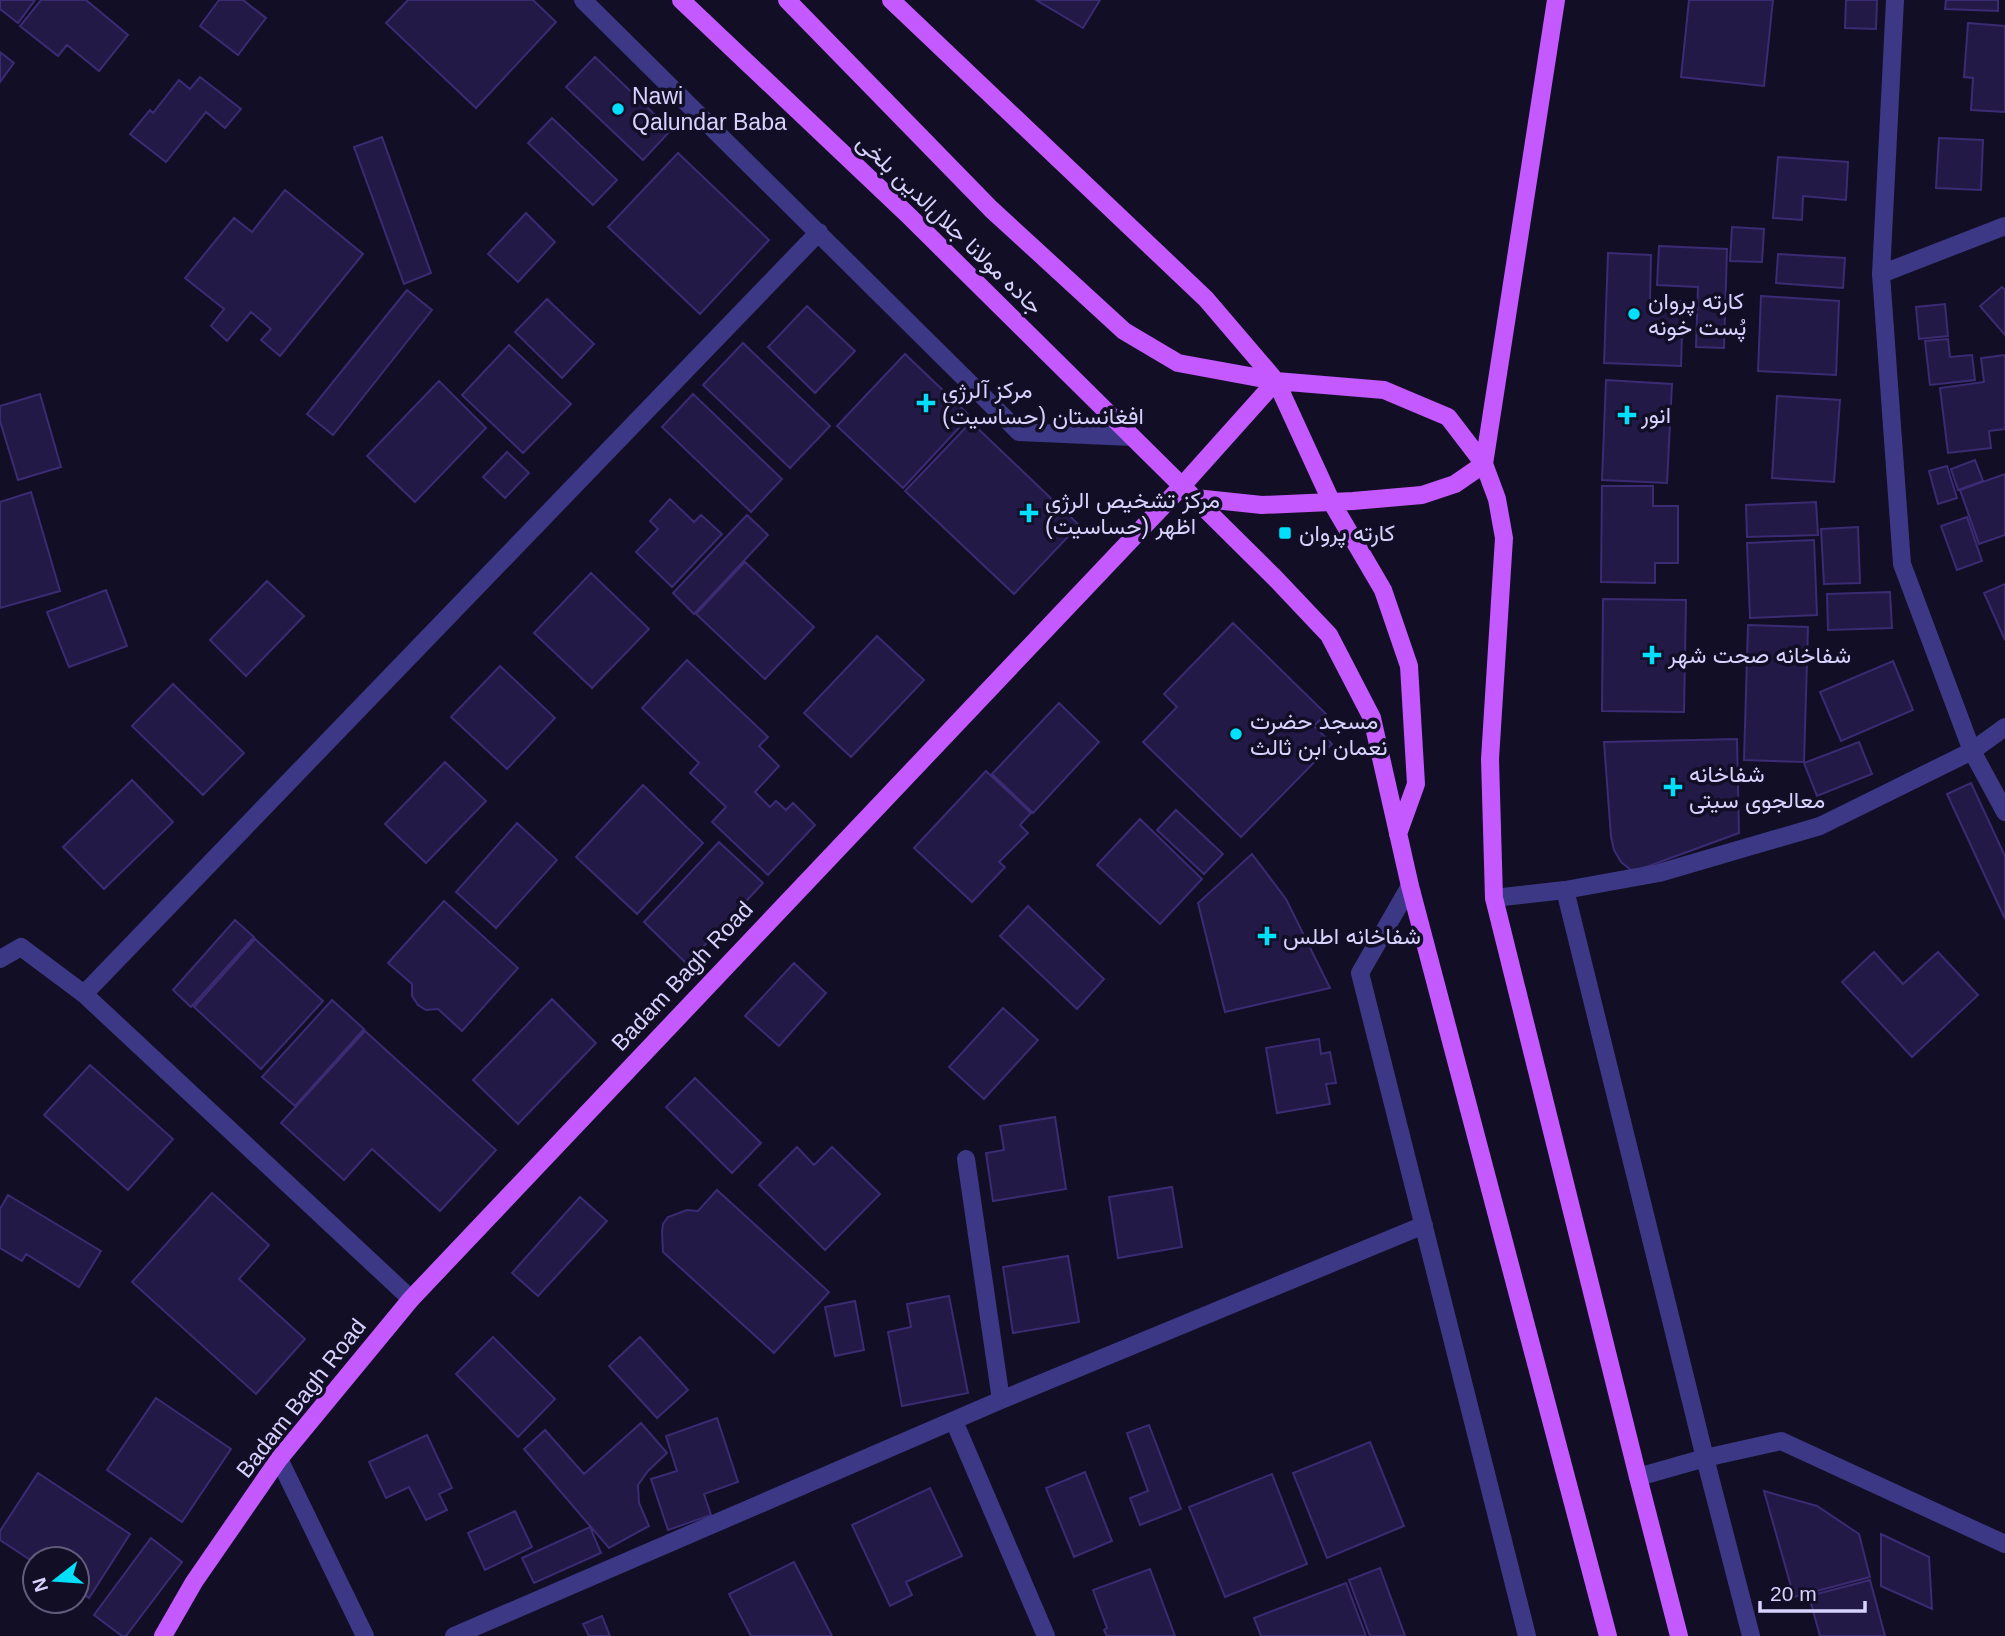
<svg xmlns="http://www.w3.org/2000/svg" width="2005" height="1636" viewBox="0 0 2005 1636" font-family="Arial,Vazirmatn,sans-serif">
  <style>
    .building { fill: #231946; stroke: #3a2b73; stroke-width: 2 }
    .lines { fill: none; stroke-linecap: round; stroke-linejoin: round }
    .minor { stroke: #3c3885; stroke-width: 18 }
    .major { stroke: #c359ff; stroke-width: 18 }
    .poi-dot { fill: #00e0fd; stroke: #120e25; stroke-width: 2.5 }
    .labels { text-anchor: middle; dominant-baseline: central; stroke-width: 7; stroke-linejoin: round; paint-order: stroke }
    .poi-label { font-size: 23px; fill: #d8d2ff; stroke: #120e25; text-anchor: start }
    .street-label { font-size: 23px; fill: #d8d2ff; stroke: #120e25 }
  </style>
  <rect width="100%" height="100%" fill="#120e25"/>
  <path class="building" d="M0,0h35l-17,23 -18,-14z
    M41,0h45l42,35 -29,36 -32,-26 -9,11 -38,-30z
    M219,0h24l23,18 -28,37 -38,-29z
    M408,0h125l23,22 -80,86 -90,-85z
    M1036,0h64l-17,28z
    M1689,0h84l-9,86 -83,-9z
    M1846,0h31l-1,29 -31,-1z
    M1946,0h52v11l-53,-2z
    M1968,23l37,3v86l-34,-2 2,-32 -9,-1z
    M0,52l14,11 -14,19z
    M595,57l76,73 -28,30 -77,-73z
    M200,77l41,32 -16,19 -19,-16 -40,50 -36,-28 20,-24 3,3 26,-33 11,9z
    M552,118l65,62 -24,25 -65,-62z
    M382,137l49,136 -27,11 -50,-137z
    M1939,138l44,2 -2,50 -45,-2z
    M678,153l91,87 -69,74 -92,-87z
    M1778,157l70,5 -2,38 -43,-4 -1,24 -29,-2z
    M285,190l78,64 -83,102 -19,-16 10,-11 -20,-17 -24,29 -16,-15 13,-17 -39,-31 49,-60 18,14z
    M526,213l29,29 -37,40 -30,-28z
    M1732,227l32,2 -2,33 -32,-1z
    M1659,246l68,3 -3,99 -28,-1 2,-60 -41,-2z
    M1608,253l43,2 -1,45 33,1 -2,65 -77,-3z
    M1778,254l67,4 -2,30 -67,-5z
    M2002,287l3,3v45l-25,-29z
    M407,290l25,20 -99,125 -26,-21z
    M1761,296l78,5 -3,74 -78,-4z
    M547,299l47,45 -32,34 -47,-46z
    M1945,304l3,32 -29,3 -3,-32z
    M807,306l48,45 -40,42 -47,-46z
    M1948,339l2,18 22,-2 3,25 -45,5 -5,-44z
    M743,343l87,83 -40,42 -87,-83z
    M509,345l62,59 -48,49 -61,-58z
    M905,354l65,62 -67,72 -66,-62z
    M2005,355v74l-16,2 2,17 -43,5 -8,-65 44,-6 -3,-24z
    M1606,380l66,4 -5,99 -65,-3z
    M439,381l47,47 -71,74 -48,-46z
    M40,394l21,73 -43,13 -18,-59v-15z
    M693,394l89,85 -31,33 -89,-85z
    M1777,396l63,4 -6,82 -62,-4z
    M971,422l108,103 -65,69 -109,-103z
    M507,452l22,21 -24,25 -22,-21z
    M1975,460l8,21 -25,9 -7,-21z
    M1947,466l10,32 -19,6 -9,-33z
    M2005,474v61l-26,9 -19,-54z
    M1602,486h51v20h25v57h-23v20l-54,-1z
    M31,492l29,99 -60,17v-106z
    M670,499l24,23 7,-7 21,19 -50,53 -36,-35 22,-23 -8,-8z
    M1816,502l2,33 -71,2 -1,-32z
    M747,515l21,20 -74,79 -21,-21z
    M1967,517l15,44 -25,9 -16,-44z
    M1858,527l2,56 -36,1 -3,-55z
    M1814,540l3,75 -67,3 -3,-75z
    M745,562l69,65 -49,52 -69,-65z
    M591,573l58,56 -57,59 -58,-55z
    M267,581l37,35 -58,60 -36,-36z
    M2005,584v56l-21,-47z
    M106,590l21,56 -58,21 -22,-55z
    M1890,592l2,36 -64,2 -1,-36z
    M1603,599l83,1 -2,112 -82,-1z
    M1233,623l93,91 -12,12 18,18 -91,93 -98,-95 34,-35 -13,-13z
    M1748,625l60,2 -4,135 -60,-2z
    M877,636l47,44 -73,77 -47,-44z
    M687,660l81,77 -9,9 20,20 -24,26 15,15 6,-6 10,9 7,-7 22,22 -47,50 -56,-53 14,-15 -36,-34 9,-10 -57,-55z
    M1893,661l20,49 -72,31 -21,-49z
    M500,666l55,52 -48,51 -56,-52z
    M173,684l71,69 -41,42 -71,-69z
    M1059,703l40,39 -66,71 -41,-39z
    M1737,739l2,94 -101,37h-7l-10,-8 -7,-12 -3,-13 -7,-95z
    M1859,742l13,32 -55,22 -13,-33z
    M445,762l41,39 -60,62 -41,-39z
    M986,771l45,42 -11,12 8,8 -29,29 6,5 -33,35 -58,-54z
    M132,780l41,42 -69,67 -41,-42z
    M1971,783l34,73v63l-58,-125z
    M643,785l60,58 -66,71 -61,-57z
    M1176,810l47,44 -19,20 -47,-44z
    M1140,819l62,60 -42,45 -63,-59z
    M517,823l40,37 -61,68 -40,-36z
    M719,842l44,41 -76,81 -43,-42z
    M1252,854l34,45 44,89 -105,24 -27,-109z
    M444,901l74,67 -56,63 -24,-22 -12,1 -8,-5 -6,-9v-12l-24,-21z
    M1028,906l76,73 -27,30 -77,-73z
    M235,920l19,17 -63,70 -18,-17z
    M255,939l68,62 -62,68 -67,-62z
    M1874,952l29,32 35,-32 40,43 -66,62 -70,-75z
    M794,963l32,30 -47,53 -34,-30z
    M552,999l44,44 -78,81 -45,-44z
    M332,1000l32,29 -69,77 -33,-29z
    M1003,1008l35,32 -54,59 -35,-32z
    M365,1031l131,119 -56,61 -68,-62 -28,31 -63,-57z
    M1319,1039l2,15 9,-2 6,31 -10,1 4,20 -53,9 -11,-65z
    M90,1065l83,74 -45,51 -84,-75z
    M695,1078l66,65 -29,30 -66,-66z
    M1055,1117l11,72 -73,12 -7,-48 18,-3 -4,-24z
    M797,1147l17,18 18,-18 48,47 -55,56 -66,-65z
    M1172,1187l10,60 -64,11 -9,-61z
    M717,1190l112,102 -55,61 -111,-101 -1,-20 1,-8 5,-7 19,-7 11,1z
    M212,1193l57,52 -30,34 66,60 -49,55 -124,-112z
    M8,1195l93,56 -22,36 -53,-33 -4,7 -22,-13v-39z
    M580,1197l27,24 -69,75 -26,-23z
    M1068,1256l11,66 -66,11 -10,-66z
    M949,1296l19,97 -66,13 -14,-74 23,-5 -4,-23z
    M855,1301l9,49 -29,6 -10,-49z
    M493,1337l62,62 -37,38 -62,-63z
    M640,1337l48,53 -31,28 -48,-52z
    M156,1398l75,51 -49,73 -75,-52z
    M717,1418l21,64 -34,12 7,21 -43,15 -17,-51 26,-8 -11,-35z
    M641,1423l26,30 -19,18 -10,14 1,18 10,23 -40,22 -85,-99 21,-19 39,44z
    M1149,1425l32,84 -41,16 -10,-27 18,-7 -21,-58z
    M427,1435l25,53 -13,6 8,16 -21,10 -17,-33 -23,11 -17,-36z
    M1370,1442l34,84 -77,32 -34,-85z
    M1085,1472l27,69 -38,16 -28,-69z
    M38,1473l92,61 -41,64 -12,-8v-31h-42v4l-35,-23v-9z
    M1272,1474l35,90 -82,33 -36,-90z
    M930,1488l32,68 -56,26 6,13 -22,11 -38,-81z
    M1764,1491l53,15 42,28 11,43 -76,20z
    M515,1511l17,36 -47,23 -17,-37z
    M590,1527l11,26 -67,30 -12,-25z
    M1881,1534l48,23 3,52 -51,-23z
    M151,1538l31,24 -56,74h-4l-28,-21z
    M794,1562l38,74h-81l-22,-42z
    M1380,1568l25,68h-35l-21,-56z
    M1150,1569l25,67h-68l-3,-6 3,-2 -14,-38z
    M1870,1580l15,56h-65l-11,-40z
    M1346,1583l20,53h-105l-7,-18z
    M602,1616l8,20h-21l-6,-12z"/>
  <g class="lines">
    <path class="minor" d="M583,0l436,432 113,5
      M1895,0l-14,274 21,290 70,187 33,61
      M1881,274l124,-48
      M1410,886l-50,87 167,663
      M1565,890l140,568 46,178
      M1494,898l71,-8 94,-17 161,-47 152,-75 33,-24
      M0,959l21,-12 63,47 327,305
      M84,994l735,-762
      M966,1159l35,241
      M954,1421l92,215
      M279,1459l86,177
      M1638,1477l67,-19 76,-17 224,103
      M454,1636l547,-236 423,-175"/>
    <path class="major" d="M681,0l227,215 366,362 55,58 43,83 38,168 198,750
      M787,0l204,209 133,122 54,32 98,18 108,9 64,27 36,47 13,35 7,39 -14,221 4,139 144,579 41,159
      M891,0l315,299 70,82 56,122 51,87 26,76 7,118 -18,50
      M1195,498l67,7 91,-4 69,-6 33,-11 29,-20 72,-464
      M163,1636l31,-54 85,-123 132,-160 771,-813 94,-105"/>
  </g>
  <g class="poi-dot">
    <circle cx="618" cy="109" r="7"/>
    <circle cx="1634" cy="314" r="7"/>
    <path d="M922.5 392.5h7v7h7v7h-7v7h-7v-7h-7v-7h7z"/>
    <path d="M1623.5 404.5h7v7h7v7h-7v7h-7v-7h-7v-7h7z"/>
    <path d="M1025.5 502.5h7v7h7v7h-7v7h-7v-7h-7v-7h7z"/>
    <rect x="1278" y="526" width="14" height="14" rx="3.5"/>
    <path d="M1648.5 644.5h7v7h7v7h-7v7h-7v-7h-7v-7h7z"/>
    <circle cx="1236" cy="734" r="7"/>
    <path d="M1669.5 776.5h7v7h7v7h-7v7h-7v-7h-7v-7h7z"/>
    <path d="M1263.5 925.5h7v7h7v7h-7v7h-7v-7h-7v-7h7z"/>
  </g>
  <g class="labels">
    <g class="poi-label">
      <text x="632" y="96">Nawi<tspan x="632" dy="26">Qalundar Baba</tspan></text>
      <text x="1648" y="301">کارته پروان<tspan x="1648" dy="26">پُست خونه</tspan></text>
      <text x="942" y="390">مرکز آلرژی<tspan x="942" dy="26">(حساسیت) افغانستان</tspan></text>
      <text x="1641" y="415">انور</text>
      <text x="1045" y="500">مرکز تشخیص الرژی<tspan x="1045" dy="26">(حساسیت) اظهر</tspan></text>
      <text x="1299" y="533">کارته پروان</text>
      <text x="1668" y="655">شفاخانه صحت شهر</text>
      <text x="1250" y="721">مسجد حضرت<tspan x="1250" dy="26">نعمان ابن ثالث</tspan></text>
      <text x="1689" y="774">شفاخانه<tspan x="1689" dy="26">معالجوی سیتی</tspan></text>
      <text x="1283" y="936">شفاخانه اطلس</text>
    </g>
    <g class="street-label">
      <text transform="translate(950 224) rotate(44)">جاده مولانا جلال‌الدین بلخی</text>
      <text transform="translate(682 976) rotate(-47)">Badam Bagh Road</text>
      <text transform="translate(301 1398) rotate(-52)">Badam Bagh Road</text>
    </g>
  </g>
  <g transform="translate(56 1580) rotate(253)"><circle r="33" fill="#120e25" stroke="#615c7c" stroke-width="2"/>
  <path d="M0-5L12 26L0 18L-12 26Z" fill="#00e0fd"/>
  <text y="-10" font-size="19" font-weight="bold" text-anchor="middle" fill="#d8d2ff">N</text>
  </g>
  <path d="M1760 1601v10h105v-10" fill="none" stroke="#d8d2ff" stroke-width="3.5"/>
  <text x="1770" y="1601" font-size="21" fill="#d8d2ff" stroke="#120e25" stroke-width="5" paint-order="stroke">20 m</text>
</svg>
